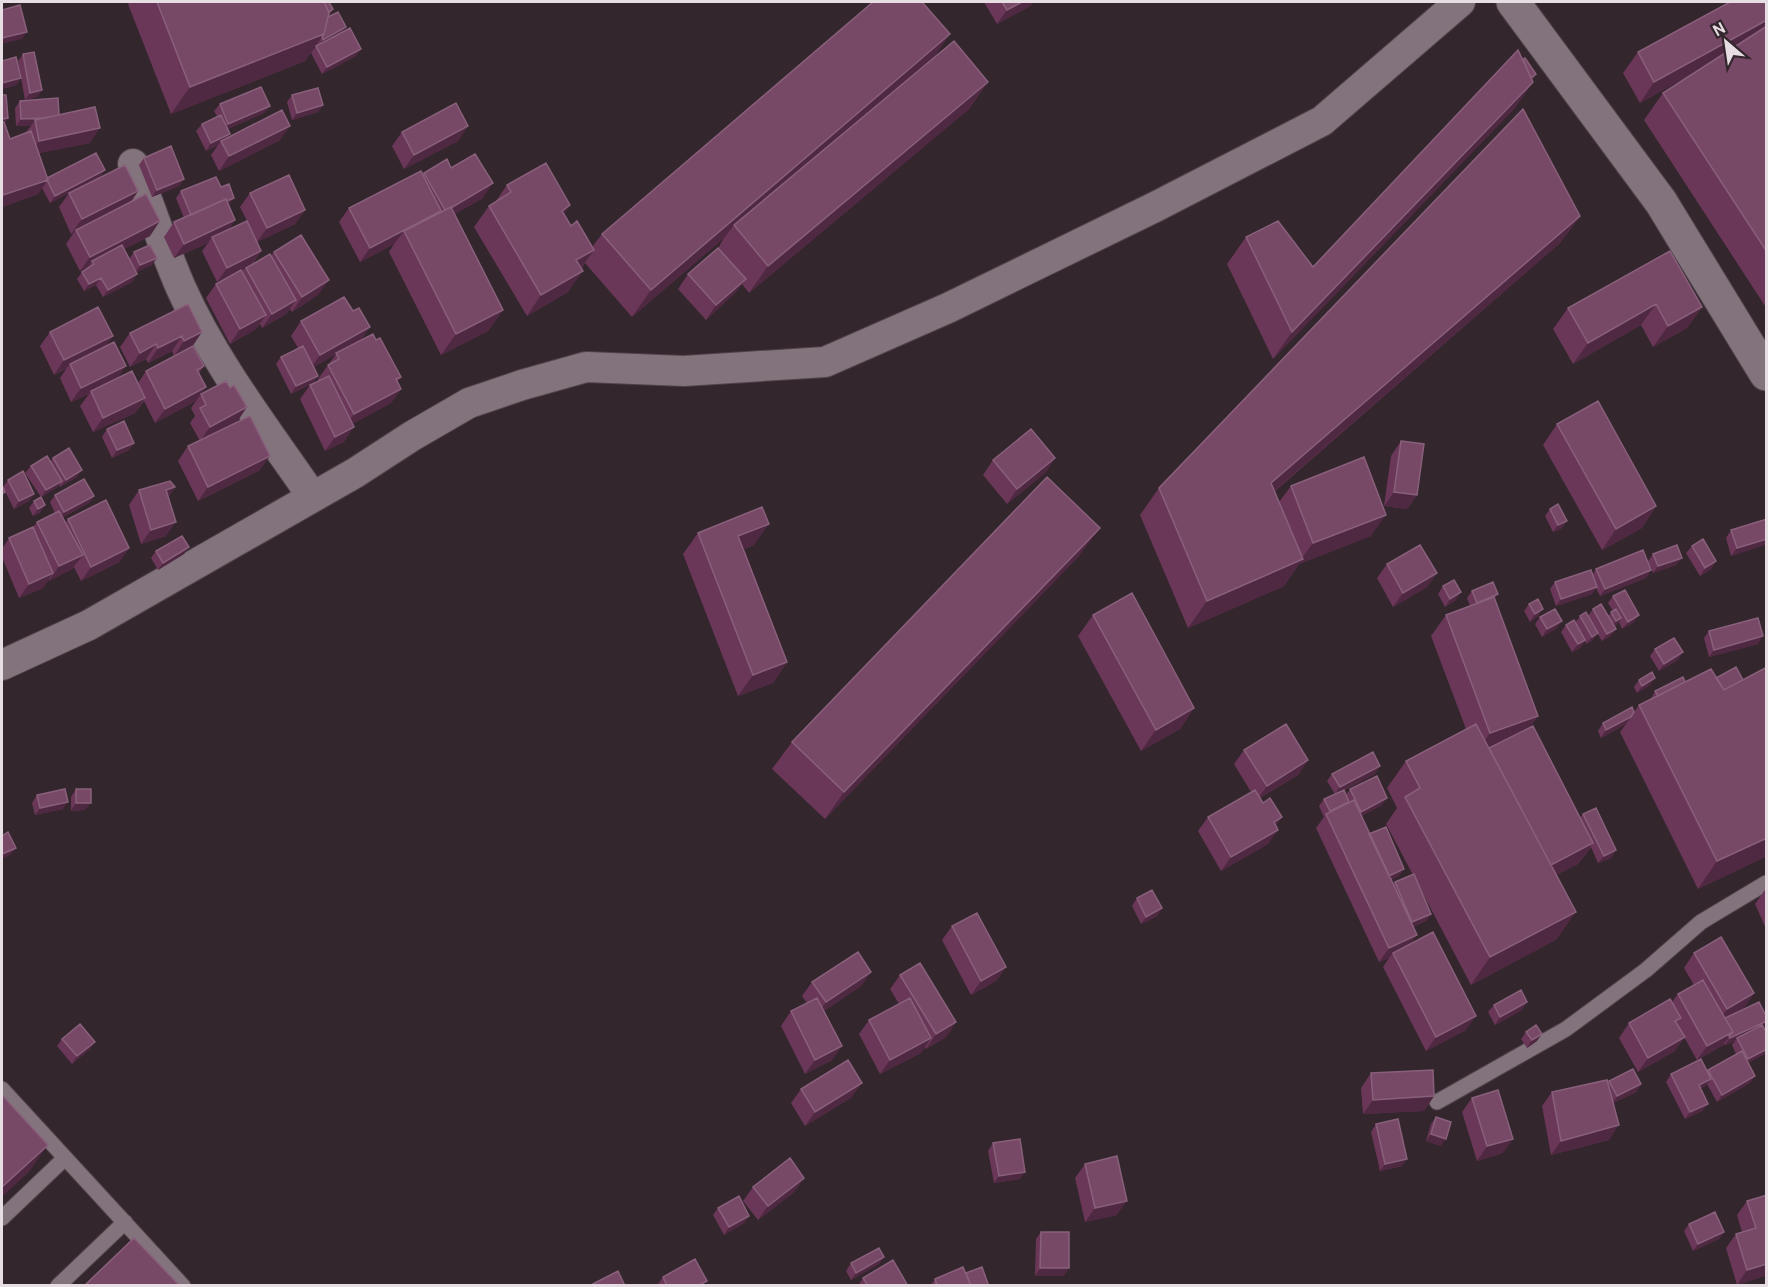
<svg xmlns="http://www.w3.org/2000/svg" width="1768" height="1287" viewBox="0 0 1768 1287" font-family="Cabin,sans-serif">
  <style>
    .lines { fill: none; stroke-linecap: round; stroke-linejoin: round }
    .service-casing { stroke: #4f444b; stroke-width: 17 }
    .minor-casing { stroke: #4f444b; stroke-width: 32 }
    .tertiary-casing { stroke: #4f444b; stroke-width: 35 }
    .service { stroke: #83737c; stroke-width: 15 }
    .minor { stroke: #83737c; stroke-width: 30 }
    .tertiary { stroke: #83737c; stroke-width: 33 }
    .wall { fill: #6a3758 }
    .shaded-wall { fill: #4f2841 }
    .building { fill: #784967; stroke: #89607b; stroke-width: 1.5 }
  </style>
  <rect width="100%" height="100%" fill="#33262d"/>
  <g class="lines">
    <g class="service-casing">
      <path id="service" d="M2,1089l181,197
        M1437,1102l129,-73 80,-59 55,-48 65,-39
        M2,1218l63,-60
        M58,1286l67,-64"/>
    </g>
    <g class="minor-casing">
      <path id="minor" d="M133,164c17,41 30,83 48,124 33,74 85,141 131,208
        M2,665l87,-40 266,-152 57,-37 57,-33 53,-18 64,-18 98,4 141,-9 123,-54 207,-101 167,-86 138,-119"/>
    </g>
    <g class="tertiary-casing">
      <path id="tertiary" d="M1513,2l148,200 105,172"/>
    </g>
    <use href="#service" class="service"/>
    <use href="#minor" class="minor"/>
    <use href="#tertiary" class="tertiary"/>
  </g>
  <path class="wall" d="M130,2h199l4,7 -5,8 15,15 13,24 -34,18 -11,-21 6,-8v-1l-12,17 -134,53 -43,-110z
    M984,2h49l-3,4 -33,18z
    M1767,2v307l-123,-189 19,-27 34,-22 -57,32 -17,-30 15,-21z
    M23,54l19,36 -5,7 -12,3 -4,-22 -5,7 -14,4v-28l19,14 -3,-14z
    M933,59l55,23 -19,27 -220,184 -7,-9 -7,9 -29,27 -28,-31 10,-15 30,-26 6,-10 -92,79 -47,-54 -17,29 -41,24 -53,-89 15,-21 7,-5 11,-16 57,29 7,12 21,21 10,-13z
    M1523,59l13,15 -4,6 1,2 -19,27 -241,250 -46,-95 19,-27 67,30z
    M2,95l6,23 -3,5 5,16 15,-6 6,-7h-15l-1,-18 5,-7 39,14 31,28 -51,10 8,25 58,-8 -6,8 39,13 -6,10 18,35 -26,13 5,10 5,-7 18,13 -16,7 1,2 -5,8 -29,15 -7,-12 -12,6 -7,-12 5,-7 6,-5 -8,4 -14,-27 8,-12 -3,2 -12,-27 10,-14 -19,10 -8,-15 -4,6 -36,13z
    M292,95l31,10 -5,7 -26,8 -5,-18z
    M220,104l50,2 -6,7 -36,16 2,5 -2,3 52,3 -61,31 -8,-16 7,-10 -12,6 -10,-20 6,-7 15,-8 -3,-5z
    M468,126l-10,15 -54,28 -12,-23 10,-14z
    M144,158l40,21 -5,7 -27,11 -13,-32z
    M451,168l32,30 -29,16 49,96 -15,21 -47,24 -52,-103 5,-8 -34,18 -21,-40 10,-14 73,-34 2,-1z
    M181,191l48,15 6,14 -6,9 18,-8 -7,-14 10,-14 55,17 -10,14 -38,18 4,9 -9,14 19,-9 3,-4 45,42 -27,18 -2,-3 -4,5 -24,14 -2,-4 -4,5 -26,15 -24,-46 10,-14 14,-8 -13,6 -15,-31 6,-8 -34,15 -10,-21 10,-15 10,-4 -8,-20z
    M1580,216l-20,27 -285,248 4,11 12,-16 80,50 -72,28 -15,22 -96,42 -48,-113 19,-27z
    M1670,251l32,56 -15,21 -34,19 -12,-22 -68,39 -20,-35 15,-21z
    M188,304l5,42 11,20 -5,7 7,14 -10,14 -41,22 -11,-22 -9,12 -42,19 -13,-26 9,-12 -18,8 -11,-24 6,-9 -12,6 -14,-29 10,-14 63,4 -8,11 12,31 21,5 8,-12 40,-21 -12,6 -2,-5 -24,12 -2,-4 -16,8 -10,-20 10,-14z
    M353,311l17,16 -10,14 41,36 -4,5 4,7 -10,14 -39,21 -8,18 -19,9 -25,-52 10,-14 8,-4v-2l18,-25 -22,13 4,9 -5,7 -22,11 -15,-30 5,-7 17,-9 -7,-12 10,-15z
    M201,394l36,28 -17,9 40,39 -62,31 -20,-40 10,-15 12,-5 -10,-18 5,-7 -4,-8z
    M1557,424l99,82 -14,22 -40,22 -59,-105z
    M107,429l27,14 -5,7 -17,8 -10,-21z
    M1401,441l16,54 -10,14 -23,-3 7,-50z
    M53,458l24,19 -17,10 -1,-2 -3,3 -15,9 -1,16 -7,3 -4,-8 5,-7 7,-4 -16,-24 6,-7 19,-4z
    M1055,458l-10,15 -38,31 -24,-29 10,-15z
    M8,480l26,14 -5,7 -15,8 -11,-22z
    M175,487l-7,11 -2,38 -25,8 -12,-39 10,-15z
    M55,495l39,1 -5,7 -26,14 3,5 2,-3 61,29 -10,14 -38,19 -7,-14 -2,2 -23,12v-2l-6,9 -24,10 -17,-41v-8l7,-11 24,-11 4,-5 18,-9 -5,-11z
    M1550,509l17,12 -6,8 -8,3 -8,-16z
    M1767,519v25l-36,12 -5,-18 5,-8z
    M698,533l56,12 -10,4 43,113 -14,21 -35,13 -55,-142z
    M1692,546l24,15 -5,8 -11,7 -14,-23z
    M156,551l28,3 -26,16 -7,-12z
    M1653,554l23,11 -23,8 -5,-12z
    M1080,555l-255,264 -53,-50 20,-27z
    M1387,564l50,9 -10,14 -34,20 -16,-29z
    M1596,569l55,1 -5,8 -46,18 -4,-8 -4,6 -36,12 -6,-17 5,-7 38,-8z
    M1443,586l13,14 -11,7 -7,-13z
    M1472,591l26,3 -4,5 44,117 -8,11 50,91 3,-4 33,36 -5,8 -13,5 -7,-16 -13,17 -22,11 1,64 -86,46 -51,-97 11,26 -5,7 -13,6 -2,16 55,87 -40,21 -43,-84 6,-9 -10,4 -63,-134 8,-11 -5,-11 5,-7 11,-5 -8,-13 5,-7h43l-31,16 2,5 4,-6 32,16 -21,11 8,18 30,42 -8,4 2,4 2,-2 18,-7 -27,-51 11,-16 -10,-20 19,-27 60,-32 -35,-93 15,-21 24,-9 -3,-8z
    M1613,596l21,26 -12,7 -3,-7 -5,5 -3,9 -9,5 -5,-8 -5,8 -6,3 -1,-3 -5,7 -8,4 -11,-20 5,-7 9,-2 5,-7h8l5,-7 15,7 5,-5 -5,-8z
    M1529,604l9,12 -8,6 -6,-11z
    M1093,615l101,93 -14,21 -39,22 -63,-115z
    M1540,617l17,11 -15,9 -7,-13z
    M1709,631l49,13 -49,13 -5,-19z
    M1655,649l23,11 -19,11 -9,-15z
    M1767,667v189l-69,33 -78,-157 6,-8 -25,14 -3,-7 5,-8 31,-11 5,-7 12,-6 4,-8 31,-9 30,-4 27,2z
    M1639,680l11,5 -13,8 -3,-6z
    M1244,750l64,10 -10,15 -38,23 3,5 19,14 -6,8 -8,19 -47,27 -23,-40 10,-14 43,-25 -17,-28z
    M76,789l9,21 -14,1v-14z
    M37,795l26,14 -28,6 -3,-12z
    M1767,887v44l-12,-27z
    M1137,898l25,10 -5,8 -16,8 -9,-18z
    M952,926l54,41 -10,14 -25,14 -29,-55z
    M1694,953l60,40 -10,15 -16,9 35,10 4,26 -19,10 2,20 -33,19 -10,-18 -7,5 8,15 -6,7 -17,8 -19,-37 5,-8 36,-3 29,-17 -4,-9 3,-4 -10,4 -1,-1 -2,2 -25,14 -13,-23 -9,14 -37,21 -19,-34 10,-15 43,-21 6,-8 16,-9 -10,-17z
    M871,972l-10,14 -37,25 18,35 -10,14 -27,14 -24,-48 10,-15 16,-8 -5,-7 10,-14z
    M900,975l56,47 -10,15 -20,12 -1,-2 -4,6 -41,21 -21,-40 10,-14 30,-16 -9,-15z
    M1494,1005l28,5 -27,15 -7,-13z
    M1526,1032l11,9 -10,7 -6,-9z
    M62,1039l28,10 -18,15 -15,-18z
    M1371,1073l63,23 -10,15 -61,3 -2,-26z
    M1609,1081l32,3 -5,8 -23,11 -4,37 -58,15 -9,-49 10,-14 56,-9z
    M801,1089l51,8 -47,29 -14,-23z
    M1472,1098l31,55 -26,8 -15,-49z
    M1436,1117l5,29 -15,-5 5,-17z
    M1376,1124l26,42 -22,5 -9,-39z
    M993,1143l27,36 -26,4 -6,-32z
    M1085,1164l32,51 -32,7 -10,-44z
    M804,1178l-10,14 -36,28 -15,-19 10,-14z
    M1767,1195v80l-30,10 -11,-37 10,-14 6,-2 -5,-17 10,-14z
    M718,1208l31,8 -5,7 -20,12 -11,-20z
    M1689,1224l35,8 -5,7 -26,12 -9,-20z
    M1041,1232l23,44h-29l1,-37z
    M884,1257l-5,7 -28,16 -5,-9 5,-8z
    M966,1273l22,11 -1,2h-57l5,-7z
    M663,1277l40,9h-45v-2z
    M863,1278l45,8h-50z"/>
  <path class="shaded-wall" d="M1022,2h11l-3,4 -33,18 10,-14z
    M1767,20v13l-127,70 14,-21z
    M346,27l-5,8 -23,12 5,-7z
    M27,32l-5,7 -20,5v-6z
    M324,34l-19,27 -134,53 19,-27z
    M950,34l-19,28 -197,163 -10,13 -92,79 19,-27z
    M361,49l-5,7 -34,18 5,-7z
    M21,78l-5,7 -14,4v-6z
    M988,82l-19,27 -220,184 19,-27z
    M1533,82l-19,27 -241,250 19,-27z
    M42,90l-5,7 -12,3 5,-7z
    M323,105l-5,7 -26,8 5,-7z
    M270,106l-6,7 -41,18 5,-7z
    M59,117l-24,3 -4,6h-15l5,-7z
    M8,118l-5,8h-1v-7z
    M290,126l-10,14 -61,31 10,-15z
    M468,126l-10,15 -54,28 10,-14z
    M100,128l-10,15 -61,12 10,-14z
    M230,134l-5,7h-4l-3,4 -12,6 5,-8z
    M105,170l-6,8 -49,25 5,-7z
    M184,179l-5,7 -27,11 5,-7z
    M48,180l-10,14 -36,13v-10l1,-2z
    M493,183l-10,15 -47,27 10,-14z
    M138,191l-10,15 -52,24 -5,4 11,-15z
    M234,198l-5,7 -38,10z
    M570,205l-14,21 6,-15z
    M305,210l-10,14 -38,18 10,-14z
    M441,211l-37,20 -10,13 -34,18 10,-14z
    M1580,216l-20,27 -308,267 19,-27z
    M235,220l-10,15 -13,2 -4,6 -34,15 10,-14z
    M160,221l-10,15 -56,28 -2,-3 -4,6 -8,4 10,-14z
    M594,250l-15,21 -3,-11z
    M261,251l-10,15 -34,16 10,-14z
    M157,258l-5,7 -17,8 5,-8z
    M583,271l-15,21 -41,24 14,-21z
    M137,274l-5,8 -29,15 5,-7z
    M101,278l-5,7 -12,6 5,-7z
    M746,279l-11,14 -29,27 10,-15z
    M329,280l-10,14 -27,18 10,-15z
    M296,300l-10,14 -24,14 10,-14z
    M1656,304l-15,21 -68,39 15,-21z
    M1702,307l-15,21 -34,19 15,-21z
    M503,310l-15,21 -47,24 15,-21z
    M266,315l-10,14 -26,15 10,-15z
    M370,327l-10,14 -50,28 10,-14z
    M202,332l-10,15 -18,9 10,-15z
    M113,336l-10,14 -33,14 -4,5 -12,6 10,-15z
    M182,336l-10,15 -24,12 10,-15z
    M156,344l-10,15 -16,8 10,-14z
    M126,366l-10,15 -25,10 -2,3 -18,8 10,-14z
    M318,376l-5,7 -22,11 5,-8z
    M206,387l-10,14 -41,22 10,-14z
    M401,389l-10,14 -47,25 10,-14z
    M145,398l-10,15 -42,19 10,-14z
    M247,407l-10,15 -37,19 10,-14z
    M354,427l-10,15 -19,9 10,-14z
    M134,443l-5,7 -17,8 5,-8z
    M270,456l-10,14 -62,31 10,-14z
    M1055,458l-10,15 -38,31 10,-15z
    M82,470l-5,7 -17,10 6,-7z
    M62,481l-6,7 -15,10 5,-8z
    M175,487l-10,15 1,-12z
    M1394,492l23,3 -10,14 -23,-3z
    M34,494l-5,7 -15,8 5,-8z
    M94,496l-5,7 -30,16 5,-7z
    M45,505l-5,8 -7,3 5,-7z
    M1656,506l-14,22 -40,22 14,-21z
    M1386,515l-15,21 -72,28 -15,22 -96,42 19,-27 94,-42 12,-16z
    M1567,521l-6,8 -8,3 5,-7z
    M176,522l-10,14 -25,8 10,-14z
    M769,524l-15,21 -30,12 14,-21z
    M1100,528l-20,27 -255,264 19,-27z
    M1767,539v5l-36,12 6,-8z
    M189,547l-5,7 -26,16 5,-7z
    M129,548l-10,14 -38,19 10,-14z
    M83,555l-11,14 -23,12 10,-15z
    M1682,558l-6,7 -23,8 5,-7z
    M1716,561l-5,8 -11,7 5,-8z
    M1651,570l-5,8 -46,18 5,-7z
    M53,573l-10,15 -24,10 10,-14z
    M1437,573l-10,14 -34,20 10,-14z
    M1597,587l-5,7 -36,12 5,-7z
    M1461,592l-5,8 -11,7 5,-8z
    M1543,609l-5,7 -8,6 5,-8z
    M1639,615l-5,7 -12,7 6,-7z
    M1621,618l-5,8 -5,2 5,-7z
    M1562,621l-5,7 -15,9 5,-8z
    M1616,629l-5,7 -9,5 5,-7z
    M1598,633l-6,8 -6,3 6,-7z
    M1763,636l-5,8 -49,13 5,-7z
    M1585,640l-5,8 -8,4 6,-8z
    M1683,652l-5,8 -19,11 5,-7z
    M787,662l-14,21 -35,13 15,-21z
    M1655,678l-5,7 -13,8 5,-7z
    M1194,708l-14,21 -39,22 15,-21z
    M1538,716l-15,21 -48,18 15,-22z
    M1631,717l-5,7 -25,14 5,-8z
    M1308,760l-10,15 -41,25 10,-14z
    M1380,766l-5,8 -40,20 5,-7z
    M1387,798l-5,7 -26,14 5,-7z
    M68,802l-5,7 -28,6 5,-7z
    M76,803h15l-6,7 -14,1z
    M1282,817l-10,14 2,-9z
    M1278,830l-10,14 -47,27 10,-14z
    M1767,838v18l-69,33 19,-28z
    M1593,843l-15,21 -44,23 15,-21z
    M16,848l-6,7 -8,4v-5z
    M1616,850l-5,8 -13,5 6,-7z
    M1404,869l-5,7 -17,8 5,-7z
    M1162,908l-5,8 -16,8 5,-7z
    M1576,912l-19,27 -86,46 19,-28z
    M1431,914l-5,7 -19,9 5,-8z
    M1417,935l-10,14 -14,4 -4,5 -10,4 10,-14z
    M1006,967l-10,14 -25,14 10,-14z
    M871,972l-10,14 -45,30 10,-14z
    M1754,993l-10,15 -27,15 10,-14z
    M1527,1002l-5,8 -27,15 5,-8z
    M1476,1016l-10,14 -40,21 10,-14z
    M1767,1021l-4,7 -26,10 -2,3 -10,4 5,-7z
    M956,1022l-10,15 -20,12 10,-15z
    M1733,1032l-11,14 -25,14 10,-14z
    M1542,1034l-5,7 -10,7 5,-8z
    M1685,1037l-10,14 -37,21 10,-14z
    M931,1038l-10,15 -41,21 10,-14z
    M95,1042l-5,7 -18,15 5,-8z
    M842,1046l-10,14 -27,14 10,-14z
    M1767,1049v4l-24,13 5,-7z
    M1755,1076l-5,7 -33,19 5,-7z
    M1711,1079l-5,7 -13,6 6,-7z
    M862,1083l-10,14 -47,29 10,-14z
    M1641,1084l-5,8 -24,12 5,-8z
    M1434,1096l-10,15 -61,3 10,-14z
    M1708,1104l-6,7 -17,8 5,-7z
    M1619,1125l-10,15 -58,15 10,-14z
    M1431,1134l15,5 -5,7 -15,-5z
    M1513,1139l-10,14 -26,8 10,-15z
    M48,1145l-19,27 -27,25v-10z
    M1407,1159l-5,7 -22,5 5,-7z
    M1025,1172l-5,7 -26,4 5,-7z
    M804,1178l-10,14 -36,28 10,-14z
    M1127,1201l-10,14 -32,7 10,-14z
    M749,1216l-5,7 -20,12 5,-8z
    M1724,1232l-5,7 -26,12 5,-7z
    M884,1257l-5,7 -28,16 5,-7z
    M1767,1264v11l-30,10 10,-15z
    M1040,1268h29l-5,8h-29z"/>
  <path class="building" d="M157,2h167l5,11 -5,21 -134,53z
    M324,2h5l4,7 -4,3z
    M873,2h49l28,32 -299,256 -49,-56z
    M1002,2h20l-15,8z
    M1730,2h37v18l-113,62 -16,-30z
    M20,5l7,27 -25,6v-28z
    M338,12l8,15 -23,13 -1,-3 2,-3 4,-17z
    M1767,26v226l-104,-159z
    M350,28l11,21 -34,18 -11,-21z
    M954,41l34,41 -220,184 -34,-41z
    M1518,50l15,32 -241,250 -46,-95 32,-16 35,46z
    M34,52l8,38 -12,3 -7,-39z
    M16,57l5,21 -19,5v-22z
    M1525,58l11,16 -5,4 -8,-19z
    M261,87l9,19 -42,18 -8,-20z
    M318,88l5,17 -26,8 -5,-18z
    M2,95h4l2,23 -6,1z
    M58,98l1,17 -16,3 -22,1 -1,-18z
    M456,103l12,23 -54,29 -12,-23z
    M95,107l5,21 -61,13 -4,-21z
    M1523,109l57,107 -309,267 32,76 -96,42 -48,-113z
    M282,110l8,16 -61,30 -8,-15z
    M221,115l9,19 -19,9 -9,-19z
    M2,122h2l6,17 21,-8 17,49 -45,15 -1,-5z
    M171,146l13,33 -27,11 -13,-32z
    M96,153l9,17 -50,26 -8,-16h1l-1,-2z
    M475,154l18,29 -42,25v-1l-6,3 -21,-37 23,-14 4,9z
    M546,163l24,42 -8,6 9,15 6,-5 17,29 -18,10 7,11 -42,24 -52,-89 22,-14 -4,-7z
    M125,165l13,26 -56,28 -13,-26z
    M421,171l20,40 -71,37 -21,-40z
    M289,175l16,35 -38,18 -17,-35z
    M216,177l5,10 8,-3 5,14 -7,3 -1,-2 -35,16 -10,-24z
    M146,194l14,27 -70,36 -14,-27z
    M226,199l9,21 -51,24 -10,-22z
    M451,207l52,103 -47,24 -52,-103z
    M247,221l14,30 -34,17 -15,-31z
    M301,235l28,45 -27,17 -28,-45z
    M122,245l15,29 -29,16 -7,-12 -12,6 -7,-12 12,-8 -2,-3z
    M150,245l7,13 -17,7 -6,-13z
    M718,248l28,31 -30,26 -28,-31z
    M1670,251l32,56 -34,19 -12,-22 -68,39 -20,-35z
    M270,254l26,46 -24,14 -26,-46z
    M241,270l25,45 -26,14 -24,-45z
    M344,297l9,14 6,-3 11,19 -50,28 -19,-34z
    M188,304l14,28 -18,9 -2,-5 -24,12 -2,-4 -16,9 -10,-20z
    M98,307l15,29 -49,24 -14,-28z
    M373,334l3,6 4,-2 21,39 -5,2 5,10 -47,25 -26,-49 11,-6 -3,-6z
    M114,342l12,24 -45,22 -11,-24z
    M193,346l11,20 -7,4 9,17 -41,22 -19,-38z
    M303,346l15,30 -22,10 -15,-29z
    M132,371l13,27 -42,20 -12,-27z
    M329,376l25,51 -19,10 -25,-52z
    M226,381l4,7 4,-3 13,22 -37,20 -10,-19 6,-3 -5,-11z
    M1598,401l58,105 -40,23 -59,-105z
    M250,416l20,40 -62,31 -20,-41z
    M124,421l10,22 -17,7 -10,-21z
    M1031,429l24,29 -38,31 -24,-29z
    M1401,441l23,3 -7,51 -23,-3z
    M69,448l13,22 -16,10 -13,-22z
    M47,456l15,25 -16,9 -15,-24z
    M1364,457l22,58 -73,28 -22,-57z
    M23,471l11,23 -15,7 -11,-21z
    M1047,477l53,51 -256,264 -52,-50z
    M84,479l10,17 -30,16 -9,-17z
    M170,481l5,6 -9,3 10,32 -25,8 -12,-40z
    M2,485l3,7 -3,2z
    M41,497l4,8 -7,4 -4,-8z
    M106,500l23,48 -38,19 -23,-48z
    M1558,504l9,17 -9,4 -8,-16z
    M762,507l7,17 -31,12 49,126 -34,13 -55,-142z
    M59,511l24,44 -24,11 -22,-44z
    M1767,519v20l-30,9 -6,-18z
    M33,527l20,46 -24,11 -20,-46z
    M182,536l7,11 -26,16 -7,-12z
    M1703,539l13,22 -11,7 -13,-22z
    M1420,545l17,28 -34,20 -16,-29z
    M1677,545l5,13 -24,8 -5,-12z
    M1643,550l8,20 -46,19 -9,-20z
    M1591,570l6,17 -36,12 -6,-17z
    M1454,580l7,12 -11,7 -7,-13z
    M1493,582l5,12 -21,9 -5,-12z
    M1625,590l14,25 -11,7 -15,-26z
    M1132,593l62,115 -38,22 -63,-115z
    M1494,597l44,119 -48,17 -44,-118z
    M1538,599l5,10 -8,5 -6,-10z
    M1601,604l15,25 -9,5 -14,-25z
    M1555,609l7,12 -15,8 -7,-12z
    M1616,609l5,9 -5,3 -5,-9z
    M1586,612l12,21 -6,4 -12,-21z
    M1758,618l5,18 -49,14 -5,-19z
    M1574,620l11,20 -7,4 -12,-19z
    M1674,638l9,14 -19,12 -9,-15z
    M1736,667l7,13 -19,10 -8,-12z
    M1767,667v171l-50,23 -78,-156 72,-36 13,21z
    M1652,672l3,6 -13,8 -3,-6z
    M1683,677l2,5 -27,14 -3,-5z
    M1632,707l2,5 -3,5 -25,13 -3,-7z
    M1286,724l22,36 -41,26 -23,-36z
    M1476,724l100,188 -86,45 -85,-160 15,-9 -14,-27z
    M1533,726l60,117 -42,22 -62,-117z
    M1373,752l7,14 -40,21 -8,-13z
    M1377,776l10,22 -26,14 -11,-23z
    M65,789l3,13 -28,6 -3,-13z
    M76,789h15v14h-15z
    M1255,790l8,13 7,-5 12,19 -8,5 4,8 -47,27 -23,-40z
    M1344,790l5,12 -19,9 -6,-12z
    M1354,800l63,135 -28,13 -63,-134z
    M1596,808l20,42 -12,6 -21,-42z
    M1386,827l18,42 -15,7 -20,-42z
    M8,832l8,16 -14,6v-18z
    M1414,874l17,40 -19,8 -17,-40z
    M1152,890l10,18 -16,9 -9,-19z
    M977,913l29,54 -25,14 -29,-55z
    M1433,932l43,84 -40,21 -43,-84z
    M1721,937l33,56 -27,16 -33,-56z
    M858,952l13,20 -45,30 -14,-20z
    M920,963l36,59 -20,12 -36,-59z
    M1703,980l30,52 -26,14 -29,-52z
    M1521,990l6,12 -27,15 -6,-12z
    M817,998l25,48 -27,14 -24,-49z
    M910,998l21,40 -41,22 -21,-40z
    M1670,999l11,19 -6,3 10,16 -37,21 -19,-35z
    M1759,1002l8,16v3l-37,17 -1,-2 4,-4 -8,-14z
    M80,1024l15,18 -18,14 -15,-17z
    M1536,1025l6,9 -10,6 -6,-8z
    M1762,1025l5,8v16l-19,10 -11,-21z
    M1742,1051l13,25 -33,19 -14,-25z
    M1701,1059l10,20 -12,6 9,19 -18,8 -19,-38z
    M848,1060l14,23 -47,29 -14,-23z
    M1633,1069l8,15 -24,12 -8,-15z
    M1433,1070l1,26 -61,4 -2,-27z
    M1607,1080l12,45 -58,16 -9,-49z
    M1498,1090l15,49 -26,7 -15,-48z
    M2,1095l46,50 -46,42z
    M1436,1117l15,5 -5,17 -15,-5z
    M1398,1119l9,40 -22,5 -9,-40z
    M1020,1139l5,33 -26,4 -6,-33z
    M1117,1156l10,45 -32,7 -10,-44z
    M790,1158l14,20 -36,28 -15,-19z
    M1767,1195v69l-20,6 -11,-36 20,-6 -9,-27z
    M739,1196l10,20 -20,11 -11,-19z
    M1715,1212l9,20 -26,12 -9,-20z
    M1041,1232h28v36h-29z
    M134,1238l46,48h-96z
    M879,1248l5,9 -28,16 -5,-10z
    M695,1259l12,22 -9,5h-31l-4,-9z
    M893,1260l15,26h-40l-5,-8z
    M963,1267l8,19h-34l-2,-7z
    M982,1267l6,17 -4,2h-13l-5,-13z
    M618,1271l7,15h-36z"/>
  <rect width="1768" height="1287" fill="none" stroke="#e7dee3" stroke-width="6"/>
  <g transform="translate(1726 42) rotate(331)" stroke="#33262d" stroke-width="4.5" paint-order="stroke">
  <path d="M0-4.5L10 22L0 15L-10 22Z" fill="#e7dee3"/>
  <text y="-9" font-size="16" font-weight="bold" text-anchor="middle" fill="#e7dee3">N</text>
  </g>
</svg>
